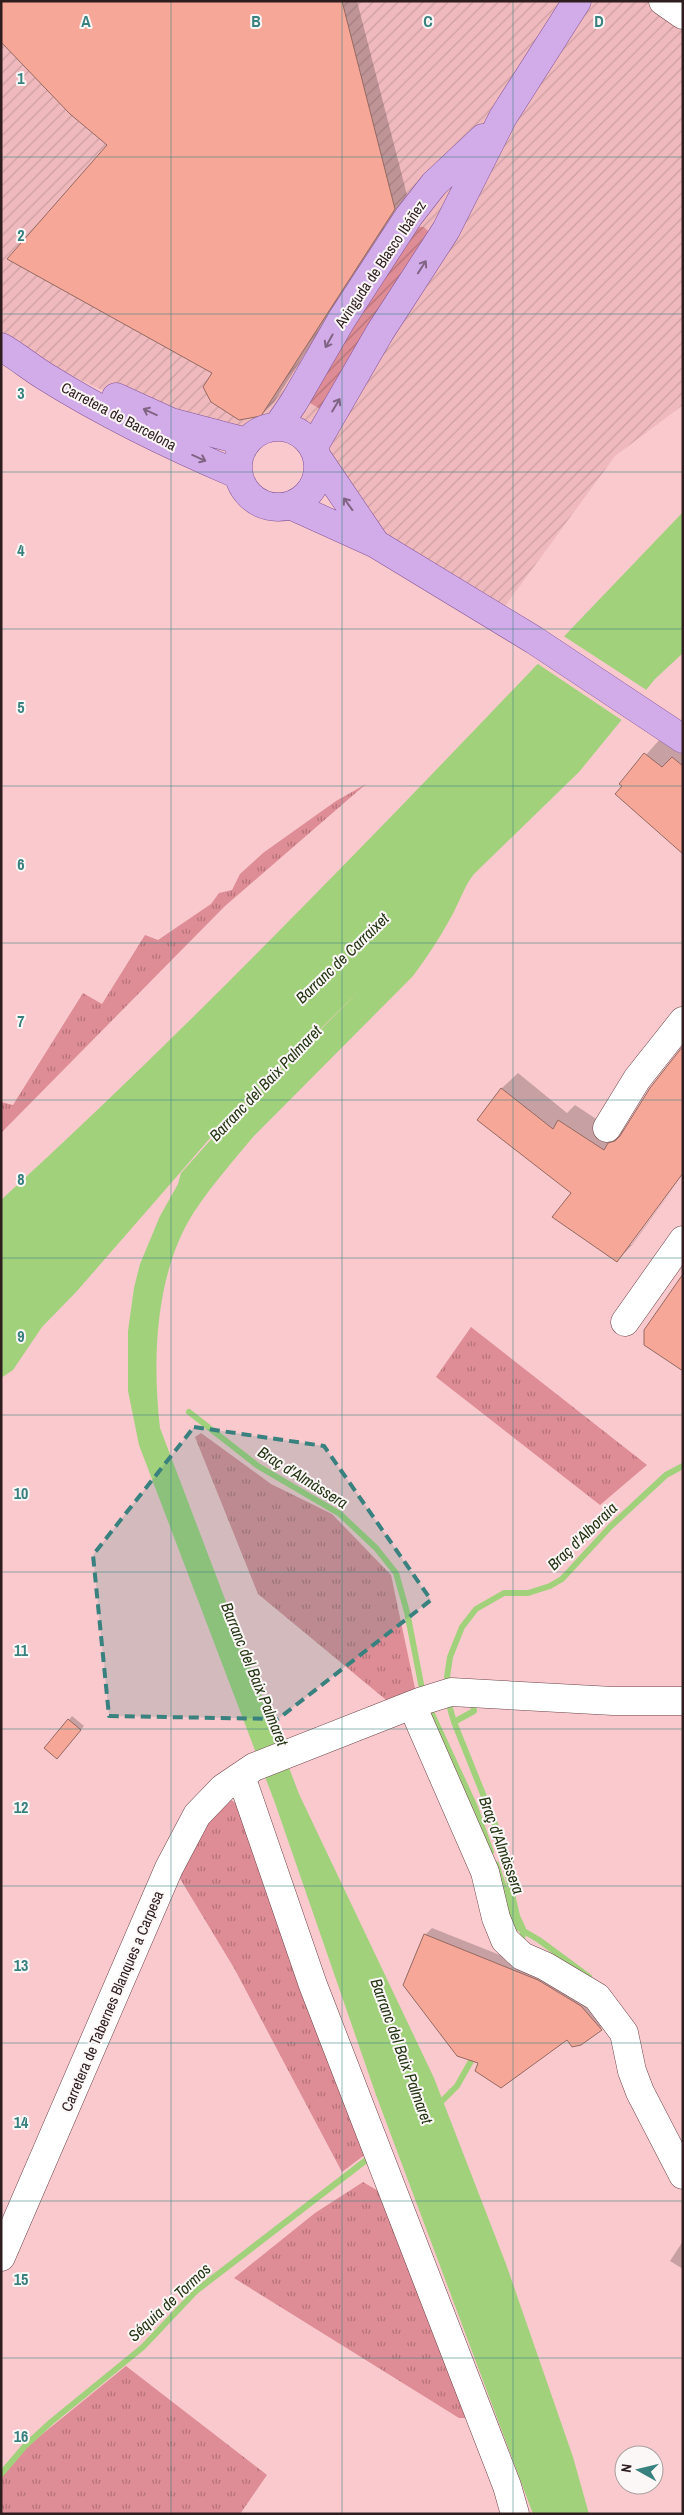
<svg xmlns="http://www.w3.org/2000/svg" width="684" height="2515" viewBox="0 0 684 2515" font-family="'Archivo Narrow',sans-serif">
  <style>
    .industrial { fill: url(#industrial-furrows) }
    .grass { fill: url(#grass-tufts) }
    .garden { fill: url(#garden-furrows) }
    .water { fill: #a2d17c }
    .pier { fill: #f9c9cd }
    .shadow { fill: #0003 }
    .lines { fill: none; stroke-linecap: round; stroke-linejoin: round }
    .stream { stroke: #a2d17c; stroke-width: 6 }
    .building { fill: #f7a797; stroke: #946a62 }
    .minor-casing { stroke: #6d454a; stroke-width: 29 }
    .major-casing { stroke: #855698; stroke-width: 29 }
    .minor { stroke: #fff; stroke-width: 28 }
    .major { stroke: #d2ace8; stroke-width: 28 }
    .oneway { stroke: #806484 }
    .marked { fill: #39817f; fill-opacity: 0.2; stroke: #39817f; stroke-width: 4; stroke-dasharray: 10 6; stroke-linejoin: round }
    .grid { fill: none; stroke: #39817f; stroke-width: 1; stroke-opacity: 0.55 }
    .labels { text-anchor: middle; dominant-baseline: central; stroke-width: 4; stroke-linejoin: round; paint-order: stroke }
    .street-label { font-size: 15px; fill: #2e1d1f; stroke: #fcf7f7 }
    .water-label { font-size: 16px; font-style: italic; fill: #233513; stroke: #fcf7f7 }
    .grid-label { font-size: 16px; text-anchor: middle; font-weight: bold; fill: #39817f; stroke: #fcf7f7; stroke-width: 4; stroke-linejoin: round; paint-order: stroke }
  </style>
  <defs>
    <pattern id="industrial-furrows" width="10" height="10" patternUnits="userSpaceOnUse" patternTransform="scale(1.25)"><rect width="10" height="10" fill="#efb9bd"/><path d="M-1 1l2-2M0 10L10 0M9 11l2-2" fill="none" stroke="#cd9fa2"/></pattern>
    <pattern id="grass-tufts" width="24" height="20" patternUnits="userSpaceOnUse" patternTransform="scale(1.25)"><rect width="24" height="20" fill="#de8c95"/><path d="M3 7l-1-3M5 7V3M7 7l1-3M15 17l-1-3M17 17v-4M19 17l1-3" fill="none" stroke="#b47279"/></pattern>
    <pattern id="garden-furrows" width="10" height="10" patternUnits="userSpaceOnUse" patternTransform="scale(1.25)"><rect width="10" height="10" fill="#de8c95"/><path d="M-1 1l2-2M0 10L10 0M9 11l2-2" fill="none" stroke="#b47279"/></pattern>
  </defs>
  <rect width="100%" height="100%" fill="#f9c9cd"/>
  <path class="industrial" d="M1,1h682v404l-68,51 -118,161 -121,-73 -72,-107 -11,-7 -8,-2 -20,1 -12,7 -82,-14 -118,-55 -52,-20z"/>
  <path class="grass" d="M366,784l-141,122 -224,227v-31l12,3 70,-112 19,11 43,-69 13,5 53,-36 8,-11 13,-3 8,-16 23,-21 73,-52z
    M471,1327l176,138 -47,40 -164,-128z
    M201,1433l70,51 61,30 59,61 25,118 -25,11 -133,-110 -63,-157z
    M227,1797l17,12 123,344 -25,19 -108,-204 -55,-91 13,-35z
    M363,2182l17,10 87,226h-8l-225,-140 81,-65z
    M126,2366l141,109 -27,39h-239v-36l28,-33z"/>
  <path class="garden" d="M419,227h5l6,6 -108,177 -12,-7 23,-44 82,-129z"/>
  <path class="water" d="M683,512v141l-28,26 -76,93 -105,102c-11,14 -15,30 -24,45 -11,20 -23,38 -37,57l-160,161c-20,24 -41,48 -59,75 -39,61 -42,147 -34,216l139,366 135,284 72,186 67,193 16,57h-56l-157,-419 -101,-292 -136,-358 -11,-54v-60l6,-43 6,-24 20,-48 18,-32 3,-11 32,-36 145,-145 -146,144 -135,155 -35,36 -29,43 -12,8v-178c238,-218 458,-455 682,-688z"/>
  <path class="pier" d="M562,635l86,56 -25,30 -88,-59z
    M358,992l-145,145 -32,36 31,-37z"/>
  <path class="shadow" d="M1,1h356l50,194 -133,207 -13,13 -47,-43 -105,-227z
    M661,738l18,14 4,-3v103l-62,-69z
    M518,1073l49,40 8,-8 44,29 6,-6 3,117h3l52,-70 -51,70 -15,16 -45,-69 -93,-72 23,-32z
    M72,1716l12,10 -23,28 8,-34z
    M432,1928l113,45 63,49 -27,22 -14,-6 -87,25 -55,-128z
    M683,2241v28l-13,-8z"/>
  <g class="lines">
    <path class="stream" d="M189,1412l69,54 82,48 36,34 20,25 11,39 15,77
      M447,1677l3,-20 12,-30 14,-18 28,-16h24l22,-7 12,-7 48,-52 56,-52 17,-9
      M449,1705l5,17 43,107 20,87 6,13 -1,15
      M432,1714l43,93 16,45
      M454,1722l20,-11 -1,-10
      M496,1864l21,63 22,13 50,37
      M437,2106l20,-20 18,-32
      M1,2474l24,-28 26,-24 92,-75 53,-56 169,-130"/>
  </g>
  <path class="building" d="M1,1h341l53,208 -134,207 -22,4 -28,-18 -8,-15 9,-14 -205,-114 100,-114 -37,-31 -69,-72z
    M644,753l18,14 10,-10 11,9v88l-68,-60 7,-8 -3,-2z
    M683,1046v127l-66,89 -65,-45 19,-24 -94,-73 24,-32 52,41 5,-9 46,30 4,-7 7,-2 5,-5 30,-48z
    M683,1274v97l-39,-26v-15z
    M68,1719l13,11 -24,29 -13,-11z
    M424,1934l114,46 43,26 21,24 -21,15 -9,2 -5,-7 -66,48 -26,-17 3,-8 -21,-7 -54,-71z"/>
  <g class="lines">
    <g class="minor-casing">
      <path id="minor" d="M663,1l20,14
        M607,1128l30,-49 46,-58
        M625,1322l58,-82
        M412,1705l73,167 11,46 9,22 17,16 23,10 52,31 27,36 8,38 8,21 43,83
        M241,1776l72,209 194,501 8,28
        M1,2257l168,-389 28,-53 26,-27 31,-21 168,-66 29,-9 162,9h70"/>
    </g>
    <g class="major-casing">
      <path id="major" d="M1,347c16,9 30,21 45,30 61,38 127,70 193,98
        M116,397l55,25 76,20
        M277,427l17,-25 48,-83 67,-103 25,-32 49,-46
        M238 467a40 40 0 1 1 80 0a40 40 0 1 1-80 0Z
        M313,448l67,-116 66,-102 57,-113 74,-116
        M317,457l59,87
        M290,505l86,39 158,96 149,99"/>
    </g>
    <use href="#minor" class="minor"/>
    <use href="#major" class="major"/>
  </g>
  <defs><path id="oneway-shaft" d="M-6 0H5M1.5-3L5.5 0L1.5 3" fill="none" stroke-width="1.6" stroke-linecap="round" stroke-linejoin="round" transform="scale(1.25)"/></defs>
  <g class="oneway">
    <use href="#oneway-shaft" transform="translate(422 267) rotate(-57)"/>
    <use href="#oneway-shaft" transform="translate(329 341) rotate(119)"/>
    <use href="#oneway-shaft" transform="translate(336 405) rotate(-59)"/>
    <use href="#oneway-shaft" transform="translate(150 412) rotate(-155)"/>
    <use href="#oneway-shaft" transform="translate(199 458) rotate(24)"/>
    <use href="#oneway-shaft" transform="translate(348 504) rotate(-126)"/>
  </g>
  <path class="marked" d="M194,1427l130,19 107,154 -153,119 -169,-3 -16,-161z"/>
  <path class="grid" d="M171,1v2513M342,1v2513M513,1v2513M1,157h682M1,314h682M1,472h682M1,629h682M1,786h682M1,943h682M1,1100h682M1,1258h682M1,1415h682M1,1572h682M1,1729h682M1,1886h682M1,2043h682M1,2201h682M1,2358h682"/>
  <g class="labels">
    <g class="street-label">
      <text transform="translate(380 264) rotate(-56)">Avinguda de Blasco Ibáñez</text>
      <text transform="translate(119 416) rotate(28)">Carretera de Barcelona</text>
      <text transform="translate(112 2001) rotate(-67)">Carretera de Tabernes Blanques a Carpesa</text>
    </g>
    <g class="water-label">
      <text transform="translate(342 958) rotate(-44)">Barranc de Carraixet</text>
      <text transform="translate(265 1083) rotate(-46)">Barranc del Baix Palmaret</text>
      <text transform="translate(303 1477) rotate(32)">Braç d'Almàssera</text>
      <text transform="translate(582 1536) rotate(-44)">Braç d'Alboraia</text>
      <text transform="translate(255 1674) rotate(68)">Barranc del Baix Palmaret</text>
      <text transform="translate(502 1845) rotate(70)">Braç d'Almàssera</text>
      <text transform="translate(402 2051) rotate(70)">Barranc del Baix Palmaret</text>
      <text transform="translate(169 2302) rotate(-43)">Séquia de Tormos</text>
    </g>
  </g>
  <g class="grid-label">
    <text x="86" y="27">A</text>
    <text x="256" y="27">B</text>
    <text x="428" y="27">C</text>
    <text x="599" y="27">D</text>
    <text x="21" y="84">1</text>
    <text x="21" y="241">2</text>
    <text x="21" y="399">3</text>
    <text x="21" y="556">4</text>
    <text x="21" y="713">5</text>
    <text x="21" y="870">6</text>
    <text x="21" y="1027">7</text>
    <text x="21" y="1185">8</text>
    <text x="21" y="1342">9</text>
    <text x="21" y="1499">10</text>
    <text x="21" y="1656">11</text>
    <text x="21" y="1813">12</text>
    <text x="21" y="1971">13</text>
    <text x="21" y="2128">14</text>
    <text x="21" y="2285">15</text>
    <text x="21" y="2442">16</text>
  </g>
  <rect width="684" height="2515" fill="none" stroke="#2e1d1f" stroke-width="5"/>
  <g transform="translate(639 2470) rotate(278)"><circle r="24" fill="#fcf7f7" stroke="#aaa0a1"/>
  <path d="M0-4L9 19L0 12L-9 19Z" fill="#39817f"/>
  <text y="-8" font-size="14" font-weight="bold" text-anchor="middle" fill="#2e1d1f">N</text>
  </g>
</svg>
